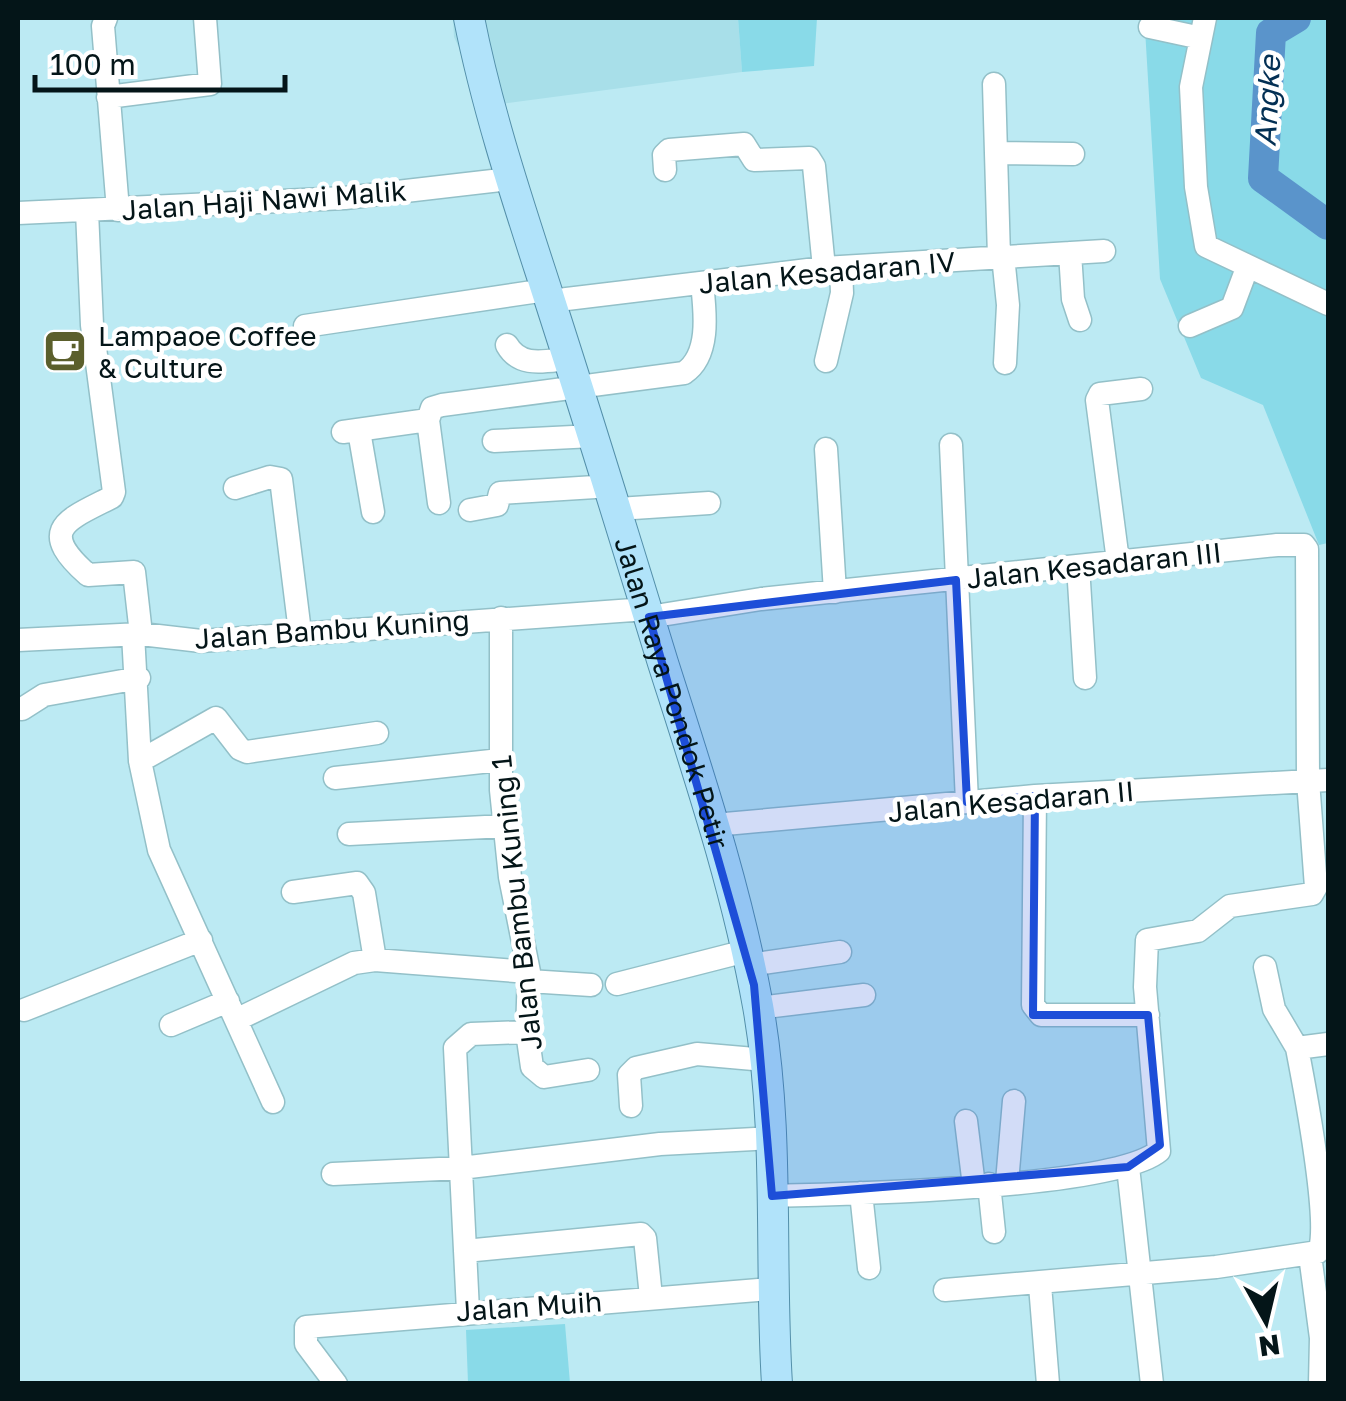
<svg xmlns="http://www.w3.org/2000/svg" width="1346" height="1401" viewBox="0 0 1346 1401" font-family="'Golos Text',sans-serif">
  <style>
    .built { fill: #a8dfe9 }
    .green { fill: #89dae8 }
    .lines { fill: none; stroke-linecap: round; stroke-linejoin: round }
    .river { stroke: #5a94cb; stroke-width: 30 }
    .minor-casing { stroke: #93c0c8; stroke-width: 25 }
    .major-casing { stroke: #538fa9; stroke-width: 32 }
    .minor { stroke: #fff; stroke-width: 22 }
    .major { stroke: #b1e3fa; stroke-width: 30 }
    .marked { fill: #1d4ed8; fill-opacity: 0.2; stroke: #1d4ed8; stroke-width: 8; stroke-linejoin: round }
    .labels { text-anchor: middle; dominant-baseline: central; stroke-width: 9; stroke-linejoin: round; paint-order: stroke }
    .street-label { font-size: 28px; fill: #041518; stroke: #fff }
    .poi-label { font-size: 28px; fill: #041518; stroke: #fff; text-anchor: start }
    .water-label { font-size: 30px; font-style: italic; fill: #033054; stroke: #fff }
  </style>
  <rect width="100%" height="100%" fill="#bceaf3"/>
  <path class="built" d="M453,18h285l4,54 -256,34 -32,-69z"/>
  <path class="green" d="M738,18h79l-3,48 -72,6z
    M1171,18h157v525l-9,2 -56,-140 -62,-27 -41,-99 -15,-250z
    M565,1324l5,59h-102l-2,-53z"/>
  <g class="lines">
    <path class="river" d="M1296,18l-25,15 -8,145 65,47"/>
    <g class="minor-casing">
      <path id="minor" d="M106,18l-3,8 15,184
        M1205,18l-14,69 5,100 10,59 122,58
        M1150,27l51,11
        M994,84l5,173
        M108,97l102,-13 -5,-66
        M996,153l77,1
        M665,170l-1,-15 5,-5 75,-6 10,16 55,-2 5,8 10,102
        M87,211l5,114 22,167 -2,5c-45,23 -76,32 -24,78l46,-3 7,62
        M18,213l327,-15 165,-19
        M1070,253l3,46 7,21
        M1003,256l5,49 -3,58
        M550,301l274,-33 280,-17
        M305,326l241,-36
        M1190,326l42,-18 15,-40
        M507,345c13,23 38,16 60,14
        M826,361l16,-68 -1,-25
        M428,420l11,83
        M359,431l14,81
        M343,432l85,-12 4,-12 10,-3 242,-32c27,-18 21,-62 18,-90
        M494,441l99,-5
        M951,445l16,357
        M826,449l9,143
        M235,488l35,-11 11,2 19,153
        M618,509l91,-6
        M470,510l27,-5 3,-12 111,-7
        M1118,561l-21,-161 3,-6 41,-5
        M1078,566l7,112
        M649,617l112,-18 516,-54h27l3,4 1,232 8,106 -4,7 -82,12 -32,25 -51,9 -2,47 14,164c-45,38 -318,43 -387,45
        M501,618v172l9,87 19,95 -2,60 5,35 12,10 44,-7
        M133,634l7,127 19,89 114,252
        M18,640l123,-6 60,7 446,-32
        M22,709l22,-14 95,-17
        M140,761l76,-43 24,31 7,3 130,-19
        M335,778l165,-18
        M1035,796l-2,209 8,10h107
        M714,825l321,-29 293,-16
        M349,834l156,-8
        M293,892l64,-9 7,10 11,67
        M749,965l91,-13
        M1265,967l9,42 23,39
        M529,981l62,4
        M617,984l129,-33
        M758,1008l106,-13
        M24,1010l177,-70
        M236,1020l118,-57 21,-3 154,12
        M171,1025l57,-24
        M631,1106l-2,-31 7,-7 61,-14 68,6
        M966,1121l8,65
        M1128,1167l24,217
        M333,1174l128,-6 199,-24 112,-6
        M1007,1182l7,-81
        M989,1184l5,48
        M861,1193l8,75
        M465,1251l176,-17 4,4 6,59
        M1310,1255l11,83 -1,46
        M1040,1285l8,99
        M945,1290l271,-23 102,-15c15,-18 -15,-173 -21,-204l31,-4
        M468,1311l-13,-263 16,-14 56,-2
        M336,1384l-30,-40v-17l465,-38"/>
    </g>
    <g class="major-casing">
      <g id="major">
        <path id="s1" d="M469,18c19,96 51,190 81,283 39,121 76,241 113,362 36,113 74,226 95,343 22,124 11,252 19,378"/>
      </g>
    </g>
    <use href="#minor" class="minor"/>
    <use href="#major" class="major"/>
  </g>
  <path class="marked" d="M956,580l11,222 68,-6 -2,219h115l12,130 -32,22 -356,29 -18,-211 -105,-368z"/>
  <defs>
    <g id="cafe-square" transform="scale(2.25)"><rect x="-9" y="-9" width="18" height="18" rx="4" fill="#5b5f2c" stroke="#fff"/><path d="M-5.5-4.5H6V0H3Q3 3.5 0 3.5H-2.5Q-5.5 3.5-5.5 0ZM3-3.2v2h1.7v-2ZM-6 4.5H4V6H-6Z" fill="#fff"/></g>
  </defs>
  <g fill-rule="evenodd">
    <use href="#cafe-square" x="65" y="351"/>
  </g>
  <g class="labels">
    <g class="street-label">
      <text transform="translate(264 200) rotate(-4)">Jalan Haji Nawi Malik</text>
      <text transform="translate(827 272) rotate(-5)">Jalan Kesadaran IV</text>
      <text transform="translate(1094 565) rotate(-6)">Jalan Kesadaran III</text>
      <text transform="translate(332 629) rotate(-4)">Jalan Bambu Kuning</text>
      <text stroke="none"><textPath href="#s1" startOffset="705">Jalan Raya Pondok Petir</textPath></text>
      <text transform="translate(1011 801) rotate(-5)">Jalan Kesadaran II</text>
      <text transform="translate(516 903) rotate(-96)">Jalan Bambu Kuning 1</text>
      <text transform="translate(529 1306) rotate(-4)">Jalan Muih</text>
    </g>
    <g class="poi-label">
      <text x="98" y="335">Lampaoe Coffee<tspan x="98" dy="32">&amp; Culture</tspan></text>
    </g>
    <g class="water-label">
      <text transform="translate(1267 101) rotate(-87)">Angke</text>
    </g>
  </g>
  <rect width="1346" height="1401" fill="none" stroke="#041518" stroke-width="40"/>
  <g transform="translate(1266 1321) rotate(172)" stroke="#ffffff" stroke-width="8" paint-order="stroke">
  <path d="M0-8L18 38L0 25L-18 38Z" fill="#041518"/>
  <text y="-15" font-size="28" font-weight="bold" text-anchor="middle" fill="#041518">N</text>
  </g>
  <path d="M35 75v15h250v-15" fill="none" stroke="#041518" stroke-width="5"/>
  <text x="50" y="75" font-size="30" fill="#041518" stroke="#ffffff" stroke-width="8" paint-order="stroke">100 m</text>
</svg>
